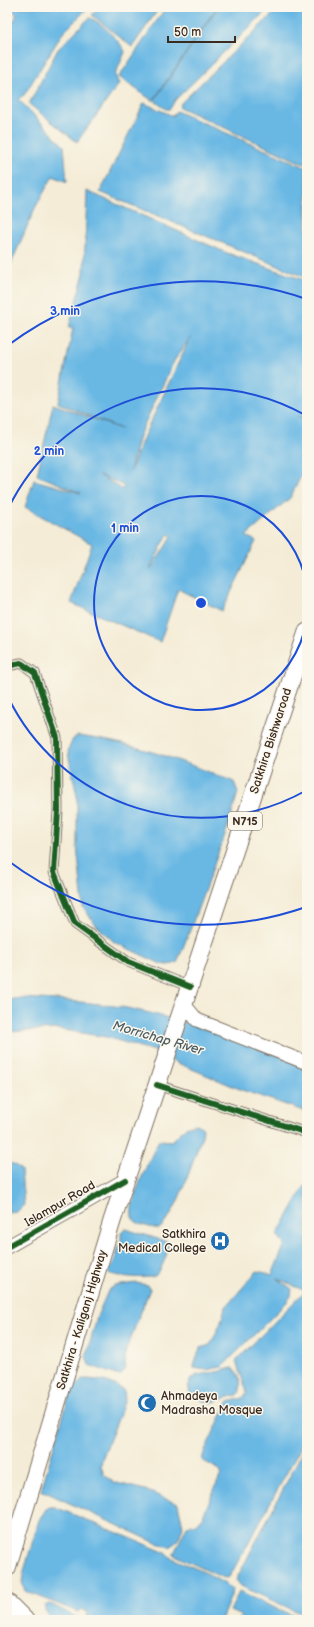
<svg xmlns="http://www.w3.org/2000/svg" width="314" height="1627" viewBox="0 0 314 1627" font-family="'Balsamiq Sans',sans-serif">
  <style>
    .water { fill: #69b8e4; stroke: #527181; fill-rule: evenodd }
    .lines { fill: none; stroke-linecap: round; stroke-linejoin: round }
    .street-casing { stroke: #7c6e5e; stroke-width: 11 }
    .secondary-casing { stroke: #7c6e5e; stroke-width: 15 }
    .highway-casing { stroke: #7c6e5e; stroke-width: 19 }
    .street { stroke: #fff; stroke-width: 9 }
    .secondary { stroke: #fff; stroke-width: 13 }
    .highway { stroke: #fff; stroke-width: 17 }
    .cycleway-casing { stroke: #fbf7ec; stroke-width: 8 }
    .cycleway { stroke: #1b5e20; stroke-width: 6 }
    .ring { fill: none; stroke: #1d4ed8; stroke-width: 2 }
    .labels { text-anchor: middle; dominant-baseline: central; stroke-width: 3; stroke-linejoin: round; paint-order: stroke }
    .shield { fill: #fbf7ec; stroke: #75685c; stroke-width: 1 }
    .shield-label { font-size: 11px; font-weight: bold; fill: #3b2a1e }
    .street-label { font-size: 12px; fill: #3b2a1e; stroke: #fbf7ec }
    .poi-label { font-size: 12px; fill: #3b2a1e; stroke: #fbf7ec; text-anchor: end }
    .water-label { font-size: 13px; font-style: italic; fill: #4b5c63; stroke: #fbf7ec }
    .centre { fill: #1d4ed8; stroke: #fbf7ec; stroke-width: 2 }
    .ring-label { font-size: 12px; text-anchor: middle; font-weight: bold; fill: #1d4ed8; stroke: #fbf7ec; stroke-width: 3; stroke-linejoin: round; paint-order: stroke }
  </style>
  <rect width="100%" height="100%" fill="#fbf7ec"/>
  <filter id="ink" filterUnits="userSpaceOnUse"><feTurbulence type="fractalNoise" baseFrequency=".025" numOctaves="2"/><feDisplacementMap in="SourceGraphic" scale="8" xChannelSelector="R" yChannelSelector="G"/><feConvolveMatrix kernelMatrix="1 2 1 2 8 2 1 2 1" color-interpolation-filters="sRGB"/></filter>
  <filter id="wash" filterUnits="userSpaceOnUse"><feTurbulence type="fractalNoise" baseFrequency=".012" numOctaves="4" result="noise"/><feDisplacementMap in="SourceGraphic" scale="16" xChannelSelector="R" yChannelSelector="G"/><feGaussianBlur stdDeviation="0.9" result="paint"/><feColorMatrix in="noise" values="0 0 0 0 0 0 0 0 0 0 0 0 0 0 0 0 0 1.4 0 .05"/><feComposite in="paint" operator="in"/></filter>
  <g filter="url(#wash)">
    <rect width="100%" height="100%" fill="#f4ecd6"/>
    <path class="water" d="M10,7h79l-27,27 -38,61 -6,4 46,47 3,36 -14,-6 -18,32 -27,63 -1,26v-265l9,-15v-3z
      M99,7h61l-28,40 -40,-32z
      M166,7h51l-64,94 -34,-24z
      M218,7h52l-95,93 -5,9h-4l-10,-7 -1,-3z
      M280,7h13l14,8v147l-3,2 -125,-57 2,-4 4,-4z
      M89,18c8,0 35,27 36,34l-10,23 4,9 -42,58 -48,-38 29,-55z
      M144,103l29,13 3,-5 131,57v110l-207,-86z
      M87,191l140,62 80,28v137l-9,-2 9,4v44l-17,34 -44,38 10,5 -34,70 -44,-22 -18,53 -89,-39 21,-59 -67,-37 9,-27 47,13 -44,-18 16,-71 68,25 -63,-26 15,-75 -4,-1 15,-54zM190,338l-46,98 -14,35 9,-35 35,-75zM99,475l25,11 -1,3h-1zM168,534l4,2 -21,33h-1z
      M78,736c56,7 105,25 156,46l4,10 -8,29 -40,109 -13,33 -9,2 -7,-1 -47,-22 -19,-18 -12,-17 -6,-62v-49l-8,-38 -1,-8 5,-11z
      M21,998c36,2 71,4 106,10 62,12 121,37 180,58v46l-65,-22 -62,-26 -26,-13 -48,-14 -48,-8 -51,3v-32z
      M196,1124l7,4 -1,8c-9,23 -24,78 -43,93 -8,-2 -20,-3 -26,-10 -8,-12 20,-66 26,-79l13,1 14,-14z
      M7,1162l8,3 6,5 3,35 -7,7 -10,1z
      M307,1182v254l-77,140 -3,2 -6,-1 -47,-22v-2l13,-27 9,-2 7,-8 18,-42 -1,-4 -18,-10 3,-10 23,-48 15,-4 4,-6 -11,-31 69,-70 -28,-13 15,11 -1,7 -5,7 -64,64 -16,3 -12,-2v-2l6,-18 10,-3 10,-20 5,-17 31,-36 3,-1 13,4 13,-31 -8,-9z
      M125,1229l43,13c2,7 -7,30 -13,34 -10,3 -37,1 -47,-3l1,-4 4,-5 8,-23v-8z
      M136,1283l12,2 2,4 -24,61c-2,10 2,17 -5,25h-5l-27,-10 -3,-9 2,-6 10,-36 10,-23 6,-5z
      M232,1368c8,4 11,19 6,27 -24,4 -25,14 -48,-1 -6,-22 13,-19 26,-22 6,-1 10,-3 16,-4z
      M82,1379c14,0 31,2 42,12l1,7 -5,16 -18,45 -1,7 3,9 9,7 32,8 33,14 5,22 -4,12 -4,5 -6,4 -15,-5 -113,-52 29,-97z
      M307,1443v172h-3l-63,-29 -5,-6z
      M50,1507h5l109,45 8,6 30,13 30,17 -1,8 -10,24h-127l-7,-3 1,-5 -7,-3 -3,3 -53,-21 -3,-9 2,-11 15,-51 7,-11z
      M239,1592l64,28h-64l2,-4 -11,-5z
      M49,1604l4,1 28,15h-30l-6,-10v-4z"/>
  </g>
  <g filter="url(#ink)">
    <g class="lines">
      <g class="street-casing">
        <path id="street" d="M7,666l14,-3 14,10 22,65 1,73 -4,61 21,52 53,38 62,25
          M157,1085l150,48"/>
      </g>
      <g class="secondary-casing">
        <path id="secondary" d="M183,1003l14,17 110,43
          M7,1247l118,-67"/>
      </g>
      <g class="highway-casing">
        <path id="highway" d="M7,1568l105,-347 195,-589
          M7,1602l18,18"/>
      </g>
      <use href="#street" class="street"/>
      <use href="#secondary" class="secondary"/>
      <use href="#highway" class="highway"/>
      <g class="cycleway-casing">
        <path id="cycleway" d="M7,666l14,-3 14,10 22,65 1,73 -4,61 21,52 53,38 62,25
          M157,1085l150,48
          M7,1247l118,-67"/>
      </g>
      <use href="#cycleway" class="cycleway"/>
    </g>
  </g>
  <g class="ring">
    <path d="M307 618A107 107 0 1 1 307 588"/>
    <path d="M307 790A215 215 0 0 1 8 697M8 509A215 215 0 0 1 307 416"/>
    <path d="M306 907A322 322 0 0 1 7 860M7 346A322 322 0 0 1 306 299"/>
  </g>
  <defs>
    <g id="hospital-disc" transform="scale(1)"><circle r="9.5" fill="#1f6fb2" stroke="#fbf7ec"/><path d="M-5-5h3v3.5h4V-5h3V5h-3V1.5h-4V5h-3Z" fill="#fff"/></g>
    <g id="mosque-disc" transform="scale(1)"><circle r="9.5" fill="#1f6fb2" stroke="#fbf7ec"/><path d="M3.5-4.9A6 6 0 1 0 3.5 4.9A5 5 0 1 1 3.5-4.9Z" fill="#fff"/></g>
  </defs>
  <g fill-rule="evenodd">
    <use href="#hospital-disc" x="220" y="1241"/>
    <use href="#mosque-disc" x="147" y="1403"/>
  </g>
  <g class="labels">
    <rect class="shield" x="228" y="812" width="34" height="18" rx="3"/>
    <g class="shield-label">
      <text x="245" y="821">N715</text>
    </g>
    <g class="street-label">
      <text transform="translate(271 741) rotate(-72)">Satkhira Bishwaroad</text>
      <text transform="translate(60 1204) rotate(-30)">Islampur Road</text>
      <text transform="translate(82 1320) rotate(-73)">Satkhira - Kaliganj Highway</text>
    </g>
    <g class="poi-label">
      <text x="206" y="1234">Satkhira<tspan x="206" dy="14">Medical College</tspan></text>
      <text x="161" y="1396" text-anchor="start">Ahmadeya<tspan x="161" dy="14">Madrasha Mosque</tspan></text>
    </g>
    <g class="water-label">
      <text transform="translate(158 1038) rotate(16)">Morrichap River</text>
    </g>
  </g>
  <circle cx="201" cy="603" r="6" class="centre"/>
  <g class="ring-label">
    <text x="65" y="315">3 min</text>
    <text x="49" y="455">2 min</text>
    <text x="125" y="532">1 min</text>
  </g>
  <rect width="314" height="1627" fill="none" stroke="#fbf7ec" stroke-width="24"/>
  <path d="M168 36v6h67v-6" fill="none" stroke="#3b2a1e" stroke-width="2"/>
  <text x="174" y="36" font-size="12" fill="#3b2a1e" stroke="#fbf7ec" stroke-width="3" paint-order="stroke">50 m</text>
</svg>
